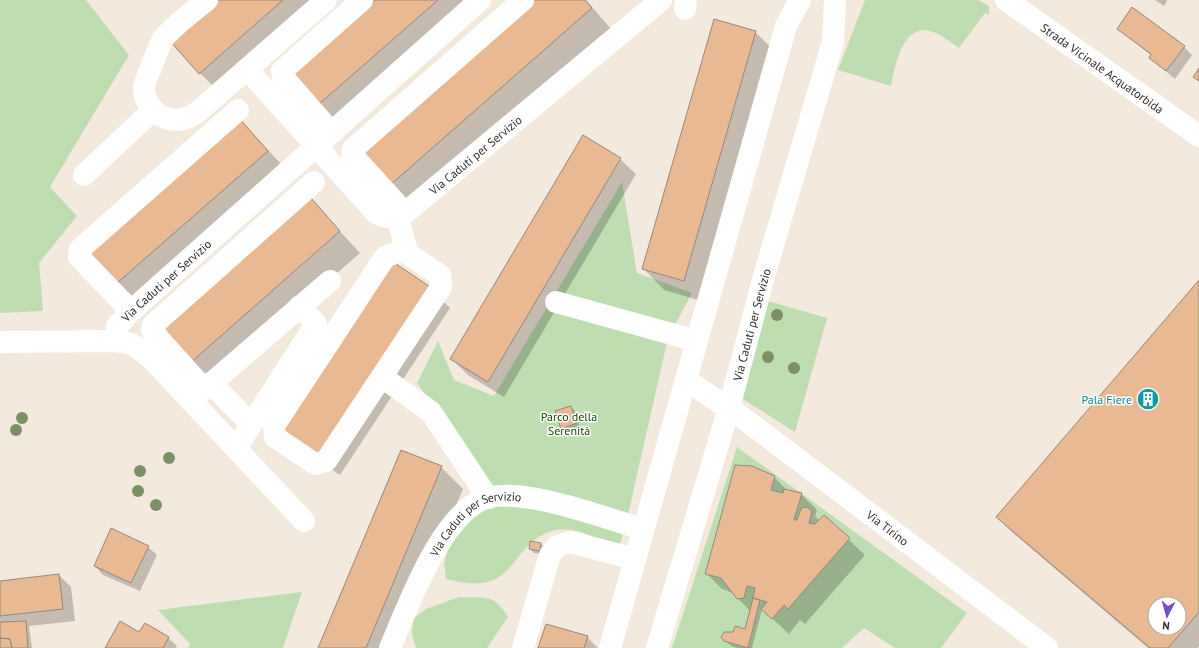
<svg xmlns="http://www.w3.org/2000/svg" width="1199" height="648" viewBox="0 0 1199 648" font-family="'PT Sans',sans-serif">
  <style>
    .green { fill: #bedeb1 }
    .shadow { fill: #0003; fill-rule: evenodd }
    .building { fill: #e8b993; stroke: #94887f; fill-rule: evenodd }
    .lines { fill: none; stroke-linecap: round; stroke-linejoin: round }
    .minor { stroke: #fff; stroke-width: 22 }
    .tree { fill: #7d8f65 }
    .labels { text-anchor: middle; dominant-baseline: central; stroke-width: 3; stroke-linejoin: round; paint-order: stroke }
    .street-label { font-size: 12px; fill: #322d29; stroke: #fff }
    .culture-label { font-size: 12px; fill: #0d838f; stroke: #fff; text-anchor: end }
    .park-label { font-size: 12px; fill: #1c4602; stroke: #fff }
  </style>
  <rect width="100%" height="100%" fill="#f4e9dd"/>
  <path class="green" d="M0,0h86l43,55 -79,132 27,29 -38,47 4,48 -43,2z
    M865,0h113l11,6v9l-4,-2 -26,35c-8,-5 -17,-13 -26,-16 -31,-11 -38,35 -42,54l-53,-16z
    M622,182l15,91 55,20 -24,45 -41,181 -9,32c-31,-20 -61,-35 -91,-4 -10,10 -17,24 -30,31 -15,9 -35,5 -51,1l-2,-15 4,-14 39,-69 -70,-98 21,-42 16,39 40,16z
    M765,300l62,18 -32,114 -57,-36z
    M737,447l230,166 -26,35h-46l-31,-20 -22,20h-170z
    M302,592l-19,56h-95l2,-4 -32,-34z
    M459,597c26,1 35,-4 49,20l-21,31h-71l-4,-14 1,-15 13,-10z"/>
  <path class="shadow" d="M218,0h99l-101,89 -16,-16z
    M373,0h99l-138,121 -16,-16z
    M536,0h50l26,30 -201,176 -21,-21z
    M1155,0h11l1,1 -3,5z
    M1118,29l66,18 8,8 -17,24 -25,-21 2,-2z
    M755,32l22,21 -72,249 -41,-12 -21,-22z
    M239,119l45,48 -151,132 -44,-48z
    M620,159l16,15 -132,223 -36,-22 -16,-16z
    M311,200l49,53 -150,131 -21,-21z
    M1199,281v365l-1,2h-50l-135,-115 -16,-16zM1155,604h24v24h-24z
    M429,287l21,21 -110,167 -36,-24z
    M571,407l4,4 5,16 -14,5 -4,-4z
    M402,451l39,16 22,22 -67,159h-77z
    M774,477l14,14 13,3 16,16 -2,6 5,5 4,-5 41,39 -60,69 -5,-4 -11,14 -27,-25 -10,39h-15l-6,-2 -8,-7 11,-6 11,-3 5,-19 -17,-18 -11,-4 -16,-16z
    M541,544l4,4 -2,6 -9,-1 -4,-4z
    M148,547l9,8 -17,36 -37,-16 -8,-9z
    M59,575l12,12 4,34 -46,5 3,22h-32v-66z
    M139,633l29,5 9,8 -1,2h-70z
    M587,637l11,11h-59z"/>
  <path class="building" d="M217,0h66l-84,74 -29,-33z
    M371,0h67l-120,105 -29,-33z
    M534,0h51l7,8 -203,178 -29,-33z
    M1132,7l53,39 -19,25 -17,-13 2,-4 -34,-25z
    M714,19l42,12 -72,250 -42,-12z
    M1199,68v13l-6,-4z
    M239,118l29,33 -151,132 -29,-32z
    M583,135l38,23 -133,224 -38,-23z
    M311,198l29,33 -151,133 -29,-33z
    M393,262l36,24 -110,168 -37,-24z
    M1199,280v332l-31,36h-18l-154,-131zM1155,604h24v24h-24z
    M571,406l6,17 -16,6 -6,-18z
    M401,450l41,16 -76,182h-48z
    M735,465l17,1 23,10 -4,14 12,3 1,-4 18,4 -8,27h3l4,-12 6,-1 5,4 -3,12 6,1 9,-9 26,23 -62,71 -4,-4 -12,14 -11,-10 6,-7 -14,-4 2,-10 -8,-2 -3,12 -7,1 -16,-21 -16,-4z
    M111,528l38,18 -18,37 -37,-17z
    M530,541l11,2 -1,8 -11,-2z
    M59,574l4,35 -63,7v-35z
    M753,598l7,2 -12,48 -24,-7 -3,-4 3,-5h9l2,-6 10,3z
    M26,621l2,27h-16l-2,-9 -10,-1v-16z
    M120,621l19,11 6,-9 24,14 -6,11h-58z
    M546,624l42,12 -4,12h-46z
    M0,638l10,1 2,9h-12z"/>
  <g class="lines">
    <g class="minor">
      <path d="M207,0c-11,9 -37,29 -44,39 -2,3 -19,44 -19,48 -1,17 15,33 33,33 9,0 15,-4 22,-9l127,-111"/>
      <path id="s1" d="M1006,0l193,136"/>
      <path d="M685,9l1,-9"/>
      <path id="s2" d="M247,69l129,144c10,6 18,5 29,0l256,-213"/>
      <path d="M332,133l-49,-56 -1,-6 80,-71"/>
      <path d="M84,175l69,-65"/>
      <path d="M405,213l-53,-58 1,-6 170,-149"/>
      <path d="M397,217l11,37 32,21 1,12 -115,174 -11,3 -40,-27 -1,-11 111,-169 21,-8"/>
      <path d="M556,302l141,39"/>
      <path d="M131,311l-52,-54 1,-8 158,-139"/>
      <path id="s3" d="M116,341l1,-15 14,-15 349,-311"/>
      <path d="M0,342l116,-1 16,3 19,14 153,163"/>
      <path d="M382,377l49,35 57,86"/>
      <path id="s4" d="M686,380l57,38 304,230"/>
      <path d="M211,383l40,41"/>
      <path d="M204,389l-52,-58 1,-6 161,-143"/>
      <path d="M193,399l137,-118"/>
      <path d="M236,448l80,-124 -16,-18"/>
      <path id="s5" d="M390,648c17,-39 53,-141 100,-151 39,-8 114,21 153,32"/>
      <path d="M523,648l27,-93 7,-9 13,-4 65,17"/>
      <path d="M610,648l176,-622 14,-26"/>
      <path id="s6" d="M657,648l72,-240 35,-132 69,-234 2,-42"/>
    </g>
  </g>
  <g class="tree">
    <circle cx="777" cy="315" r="6"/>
    <circle cx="768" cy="357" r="6"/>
    <circle cx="794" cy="368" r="6"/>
    <circle cx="22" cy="418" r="6"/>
    <circle cx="16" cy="430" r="6"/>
    <circle cx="169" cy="458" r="6"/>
    <circle cx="140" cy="471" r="6"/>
    <circle cx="138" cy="491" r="6"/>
    <circle cx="156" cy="505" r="6"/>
  </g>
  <defs>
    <g id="building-disc" transform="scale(1.15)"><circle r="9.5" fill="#0f9aa8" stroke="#fff"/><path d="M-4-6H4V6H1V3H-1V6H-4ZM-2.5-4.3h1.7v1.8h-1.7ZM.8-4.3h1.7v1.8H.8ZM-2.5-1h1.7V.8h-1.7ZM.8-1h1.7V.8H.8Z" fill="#fff"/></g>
  </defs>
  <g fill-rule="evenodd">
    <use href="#building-disc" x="1148" y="399"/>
  </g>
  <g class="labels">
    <g class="street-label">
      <text stroke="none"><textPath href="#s1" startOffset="118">Strada Vicinale Acquatorbida</textPath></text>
      <text stroke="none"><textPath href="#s2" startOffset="315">Via Caduti per Servizio</textPath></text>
      <text stroke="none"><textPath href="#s3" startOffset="82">Via Caduti per Servizio</textPath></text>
      <text stroke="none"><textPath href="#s6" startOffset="337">Via Caduti per Servizio</textPath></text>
      <text stroke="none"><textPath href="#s4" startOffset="250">Via Tirino</textPath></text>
      <text stroke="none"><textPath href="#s5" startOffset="160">Via Caduti per Servizio</textPath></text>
    </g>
    <g class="culture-label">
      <text x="1132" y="399">Pala Fiere</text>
    </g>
    <g class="park-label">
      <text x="569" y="416">Parco della<tspan x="569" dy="14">Serenità</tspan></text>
    </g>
  </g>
  <g transform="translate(1167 616) rotate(186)"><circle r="19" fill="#ffffff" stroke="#adaba9"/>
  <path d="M0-3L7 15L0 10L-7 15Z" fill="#784cc4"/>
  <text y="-6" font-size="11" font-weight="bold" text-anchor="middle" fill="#322d29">N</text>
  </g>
</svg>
